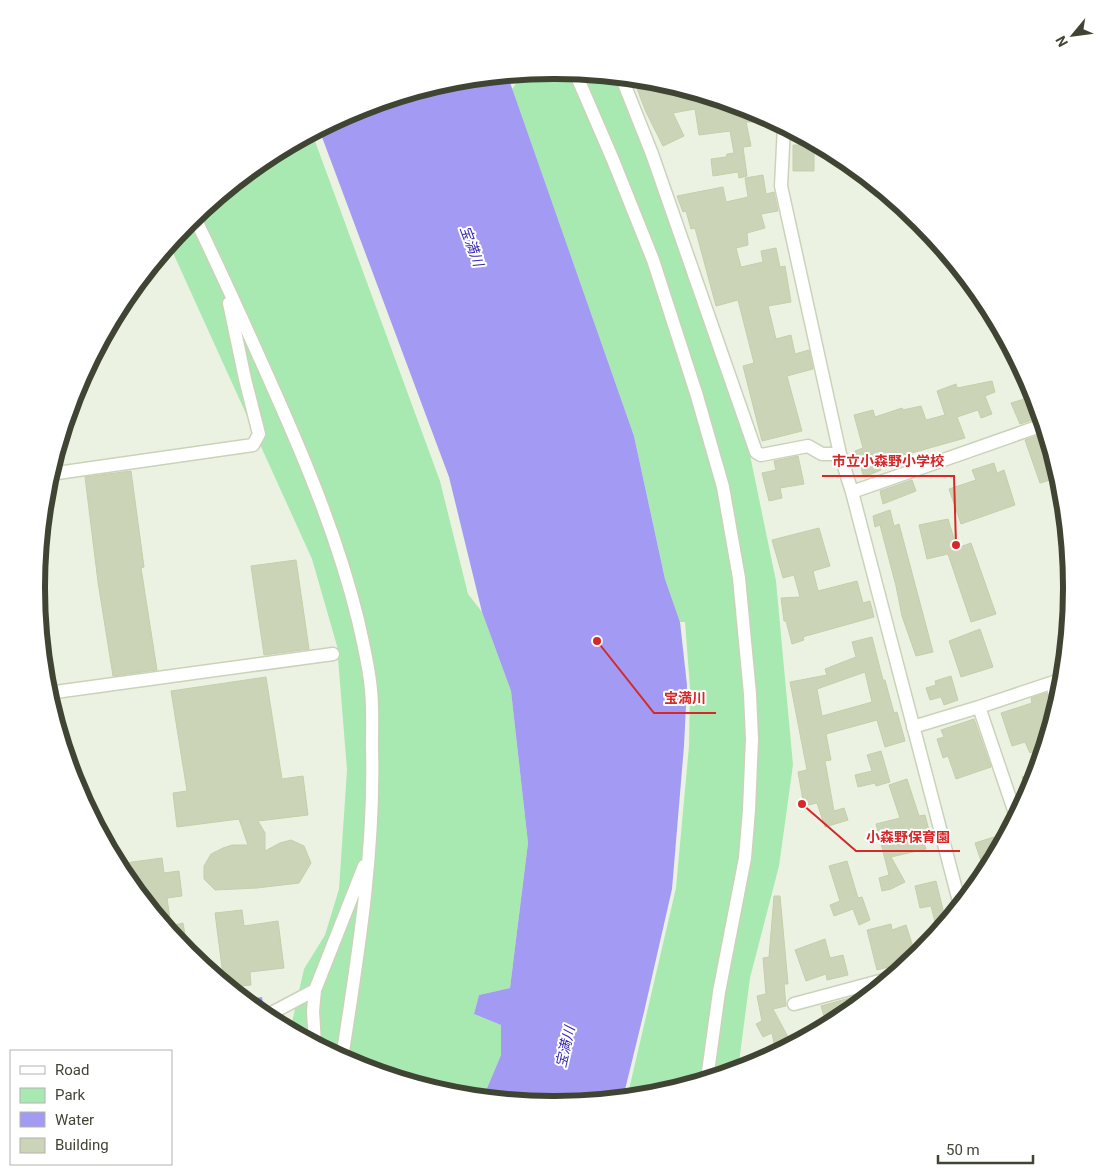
<svg xmlns="http://www.w3.org/2000/svg" width="1108" height="1175" viewBox="0 0 1108 1175" font-family="Roboto,'Noto Sans JP',sans-serif">
  <style>
    .green { fill: #a8e9b1 }
    .water { fill: #a29af3 }
    .building { fill: #ccd4b7; stroke: #c4cfaa; fill-rule: evenodd }
    .lines { fill: none; stroke-linecap: round; stroke-linejoin: round }
    .street-casing { stroke: #cad3b9; stroke-width: 15 }
    .street { stroke: #fff; stroke-width: 12 }
    .labels { text-anchor: middle; dominant-baseline: central; stroke-width: 4; stroke-linejoin: round; paint-order: stroke }
    .water-label { font-size: 14px; font-style: italic; fill: #3728b4; stroke: #fff }
    .rim { fill: none; stroke: #3f4433; stroke-width: 6 }
    .leader { fill: none; stroke: #d62828; stroke-width: 2 }
    .callout-dot { fill: #d62828; stroke: #fff; stroke-width: 2 }
    .callout-label { font-size: 14px; text-anchor: middle; font-weight: bold; fill: #d62828; stroke: #fff; stroke-width: 4; stroke-linejoin: round; paint-order: stroke }
  </style>
  <rect width="100%" height="100%" fill="#ecf2e2"/>
  <path class="green" d="M554,70l61,6 9,19 87,237 39,123 26,126 17,184 -14,101 -29,112 -12,92 -83,25 -28,3 49,-210 13,-142 1,-58 -5,-66h-5l-15,-43 -31,-143 -122,-347 4,-5 -4,-10z
    M312,133l128,348 28,113 14,18 29,79 17,152 -18,145 -31,7 -5,19 27,11v30l-18,43 -30,-3 -97,-29 -66,-35 14,-62 21,-34 14,-46 8,-119 -10,-124 -25,-87 -143,-315 19,-23 79,-64z"/>
  <path class="water" d="M507,74l127,362 31,143 15,43 7,63 -3,61 -12,143 -28,123 -21,86 -69,7 -71,-7 18,-43v-30l-27,-11 5,-19 31,-7 18,-145 -17,-152 -29,-79 -33,-135 -130,-348 37,-20 97,-29z
    M262,997l2,12 -6,2 -14,-11z"/>
  <path class="building" d="M633,78l22,2 102,32 -1,10h-10l5,24 -8,1 4,29 -8,2 -1,-6 -25,4 -2,-17 15,-2 1,-3 7,-1 -4,-22 -31,4 -4,-26 -22,4 11,23 -21,10 -17,-34z
    M793,145h21v26h-21z
    M763,175l3,19 8,-2 4,19 -17,3 4,14 -18,5 1,12 -12,3 5,19 22,-5 -2,-11 15,-3 4,19 5,-1 6,36 -23,4 8,33 15,-4 4,19 14,-4 4,19 -26,7 15,55 -40,10 -19,-75 11,-3 -16,-63 -22,6 -21,-78 -4,1 -5,-18 -3,1 -6,-16 46,-9 3,15 22,-5 -3,-19z
    M992,381l3,11 -10,4 7,18 -11,4 -3,-8 -21,7 8,21 -71,20 1,2 -16,5 2,5 -17,7 -9,-26 8,-3 -9,-33 19,-5 2,7 27,-9 1,2 18,-4 5,14 19,-5 -8,-24 19,-7 1,4z
    M1034,396l7,21 -21,7 -9,-21z
    M1045,433l7,21 -9,3 8,23 -11,3 -15,-43z
    M798,456l6,28 -24,4 2,10 -13,3 -7,-28 14,-3 -2,-9z
    M994,463l3,10 7,-3 11,35 -54,19 -12,-35 27,-9 -4,-10z
    M131,471l13,96 -3,1 16,102 -44,6 -15,-94 -13,-105z
    M912,480l4,11 -33,13 -3,-13z
    M890,510l4,16 5,-2 34,128 -17,4 -14,-40 -6,-30 -16,-61 -5,2 -2,-11z
    M948,519l9,29 14,-5 25,71 -25,8 -23,-68 -21,5 -8,-34z
    M819,528l11,38 -17,5 5,20 39,-10 6,22 7,-2 4,16 -68,19 -3,1 1,3 -12,4 -6,-23h-2l-3,-23 19,-1 -6,-22 -11,3 -11,-38z
    M296,560l13,89 -45,6 -13,-89z
    M980,629l13,38 -32,10 -12,-36z
    M872,637l11,43h2l9,33 3,-1 8,29 -20,6 -8,-27 -51,14 5,26 -6,1 9,50 10,-3 4,12 -23,7 -8,-24 -13,3 -6,-34 9,-2 -17,-88 37,-7 -2,-6 31,-12 -4,-15zM865,672l7,30 -50,14 -5,-27z
    M951,676l7,24 -14,5 -3,-8 -11,3 -4,-12 10,-3 -1,-4z
    M266,677l16,102 21,-3 5,39 -50,6 7,12v18l15,-8 11,-3 13,6 7,17 -12,20 -42,5 -42,2 -11,-11v-13l7,-12 12,-6 9,-3h16l-9,-26 -62,8 -4,-34 14,-2 -16,-100z
    M1046,693l9,19 -11,36 -14,5 -5,-11 -13,4 -11,-33 31,-10 -1,-5z
    M974,719l17,48 -35,12 -8,-23 -5,2 -6,-19 7,-2 -3,-7z
    M881,751l9,31 -14,4 -1,-3 -17,4 -3,-12 17,-4 -5,-16z
    M1036,772l-4,14 -4,8 -6,-17z
    M907,779l12,37 6,-1 7,27 -8,1 2,6 -35,8 14,25 -14,7 -9,2 -3,-13 10,-3 -13,-51 24,-6 -11,-33z
    M994,837l4,13 -13,23 -10,-30z
    M162,858l2,15 15,-2 3,25 -15,2 4,28 12,-3 5,30 -65,-78 -5,-11z
    M847,861l11,37 4,-1 8,23 -11,5 -6,-16 -19,7 -4,-11 10,-4 -11,-35z
    M936,881l10,41 -10,4 -5,-20 -11,2 -5,-22z
    M774,896h6l8,88h-4l2,22 -13,3 15,28 20,-4 1,3 -33,17 -4,-20 -9,4 -7,-13 6,-3 -5,-25 9,-2 -3,-36 6,-1z
    M242,910l2,16 34,-5 6,47 -34,4 1,13 -22,2 -5,-4 -9,-70z
    M891,924l1,6 14,-5 10,31 -16,6v2l-23,6 -10,-40z
    M825,939l5,19 13,-3 5,20 -21,5 -1,-6 -20,7 -11,-31z
    M875,991l-34,27 -14,8 -6,-20z"/>
  <g class="lines">
    <g class="street-casing">
      <path id="street" d="M575,72l38,88 40,100 44,136 26,91 16,91 11,116 2,45 -3,71 -4,48 -26,134 -12,87
        M621,76l31,78 104,298 5,3 47,-9 14,8h18
        M784,126l-3,60 59,268 12,38 108,413
        M194,216c29,60 56,120 83,181 32,72 62,146 81,223 5,23 11,46 13,70 2,19 1,38 1,57 3,105 -14,208 -30,311
        M50,474l203,-29 6,-11 -14,-55 -16,-76
        M852,492l191,-67
        M1051,683l7,19
        M48,693l285,-39
        M979,707l37,109
        M913,727l66,-20 84,-28
        M794,1004l97,-26
        M264,1017l51,-27
        M315,1044l-2,-33 2,-21 49,-124"/>
    </g>
    <use href="#street" class="street"/>
  </g>
  <g class="labels">
    <g class="water-label">
      <text transform="translate(472 246) rotate(70)">宝満川</text>
      <text transform="translate(565 1047) rotate(-77)">宝満川</text>
    </g>
  </g>
  <path d="M0 0H1108V1175H0ZM553 79H555A508 508 0 0 1 1063 587V588A508 508 0 0 1 555 1096H553A508 508 0 0 1 45 588V587A508 508 0 0 1 553 79Z" fill="#fff" fill-rule="evenodd"/>
  <path class="rim" d="M553 79H555A508 508 0 0 1 1063 587V588A508 508 0 0 1 555 1096H553A508 508 0 0 1 45 588V587A508 508 0 0 1 553 79Z"/>
  <path class="leader" d="M956 545L954 476H822M597 641L654 713H716M802 804L856 851H960"/>
  <g class="callout-dot">
    <circle cx="956" cy="545" r="5"/>
    <circle cx="597" cy="641" r="5"/>
    <circle cx="802" cy="804" r="5"/>
  </g>
  <g class="callout-label">
    <text x="888" y="466">市立小森野小学校</text>
    <text x="685" y="703">宝満川</text>
    <text x="908" y="842">小森野保育園</text>
  </g>
  <rect x="10" y="1050" width="162" height="115" fill="#ffffff" stroke="#b2b4ad"/>
  <rect x="20" y="1066" width="25" height="8" fill="#ffffff" stroke="#b2b4ad"/>
  <text x="55" y="1075" font-size="15" fill="#3f4433">Road</text>
  <rect x="20" y="1088" width="25" height="15" fill="#a8e9b1" stroke="#b2b4ad"/>
  <text x="55" y="1100" font-size="15" fill="#3f4433">Park</text>
  <rect x="20" y="1112" width="25" height="15" fill="#a29af3" stroke="#b2b4ad"/>
  <text x="55" y="1125" font-size="15" fill="#3f4433">Water</text>
  <rect x="20" y="1138" width="25" height="15" fill="#ccd4b7" stroke="#b2b4ad"/>
  <text x="55" y="1150" font-size="15" fill="#3f4433">Building</text>
  <g transform="translate(1073 35) rotate(241)" stroke="#ffffff" stroke-width="4" paint-order="stroke">
  <path d="M0-4L9 19L0 12L-9 19Z" fill="#3f4433"/>
  <text y="-8" font-size="14" font-weight="bold" text-anchor="middle" fill="#3f4433">N</text>
  </g>
  <path d="M938 1155v8h95v-8" fill="none" stroke="#3f4433" stroke-width="2.5"/>
  <text x="946" y="1155" font-size="15" fill="#3f4433" stroke="#ffffff" stroke-width="4" paint-order="stroke">50 m</text>
</svg>
